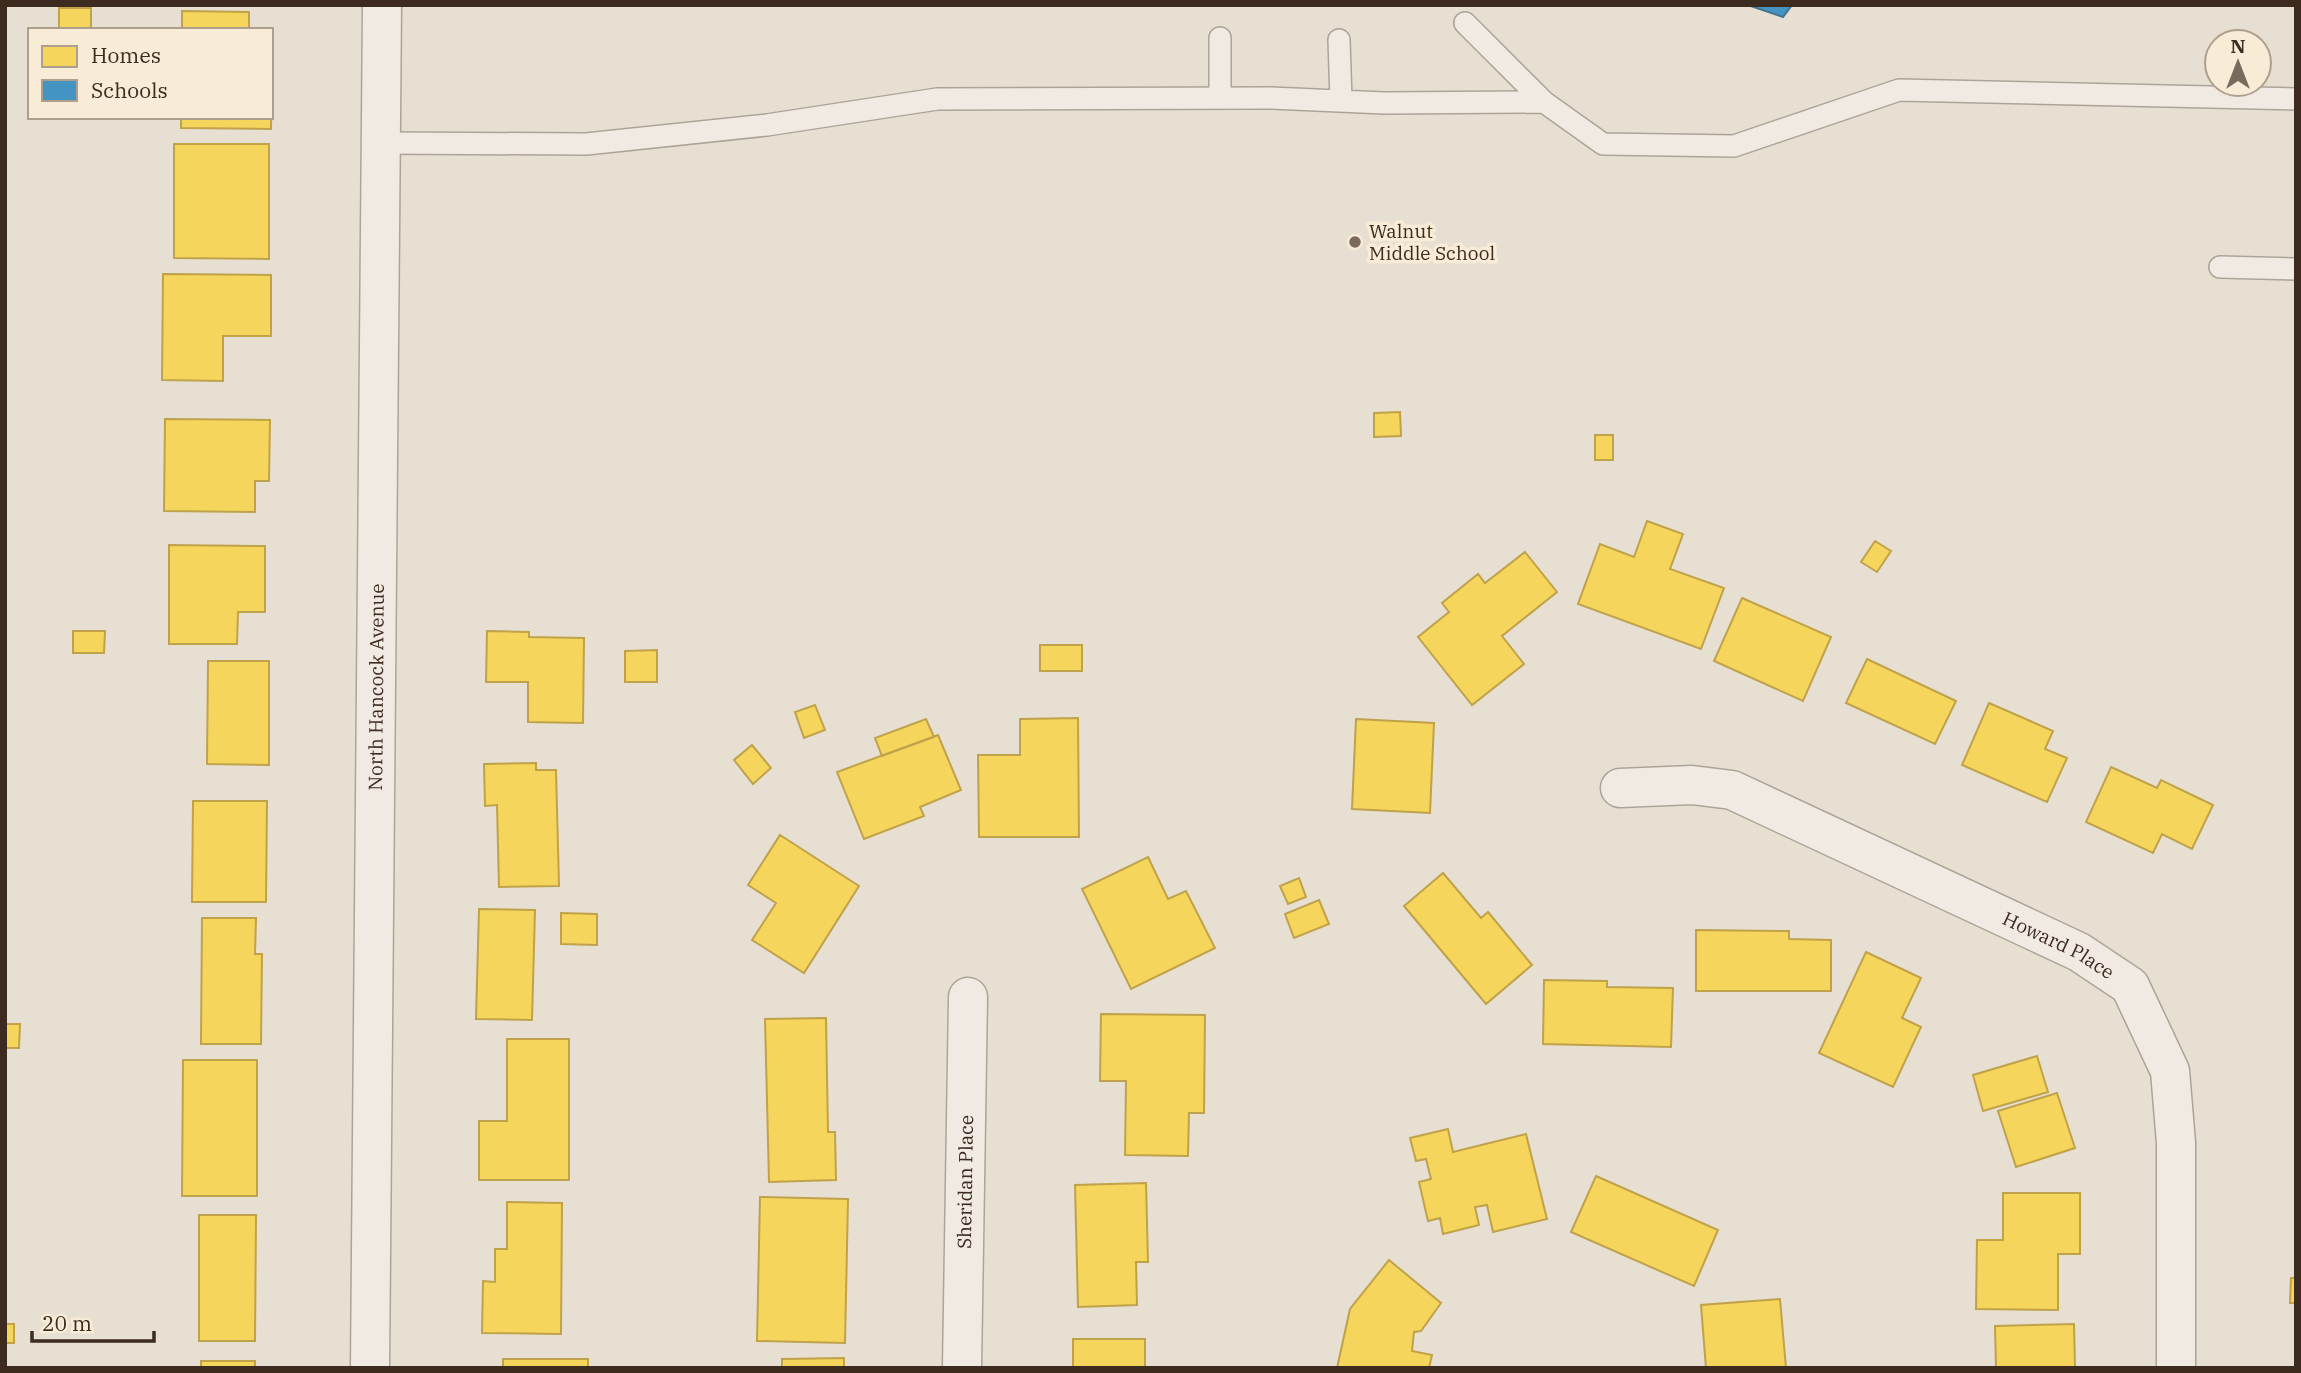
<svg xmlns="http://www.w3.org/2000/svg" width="2301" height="1373" viewBox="0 0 2301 1373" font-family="'IBM Plex Serif',serif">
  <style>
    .homes { fill: #f6d55c; stroke: #bfa24a; stroke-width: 2 }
    .schools { fill: #4393c3; stroke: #427492; stroke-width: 2 }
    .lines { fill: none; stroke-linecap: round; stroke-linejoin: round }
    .service-casing { stroke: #ada499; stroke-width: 24 }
    .minor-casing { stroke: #ada499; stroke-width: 41 }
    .service { stroke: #f0eae2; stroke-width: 21 }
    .minor { stroke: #f0eae2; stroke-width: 38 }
    .poi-dot { fill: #796a5d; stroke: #f8ecd7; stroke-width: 2.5 }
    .labels { text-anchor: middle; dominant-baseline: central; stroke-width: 7; stroke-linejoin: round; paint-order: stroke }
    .poi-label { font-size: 19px; fill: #3e2b1f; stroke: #f8ecd7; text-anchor: start }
    .street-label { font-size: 19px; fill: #3e2b1f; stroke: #f8ecd7 }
  </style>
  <rect width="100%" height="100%" fill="#e7dfd1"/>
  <path class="homes" d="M59,8h32v22h-32z
    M182,11l67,1v18h-67z
    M272,76l-1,53 -90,-1v-11h90z
    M174,144h95v115l-95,-1z
    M163,274l108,1v61h-48v45l-61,-1z
    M1400,412l1,24 -27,1v-24z
    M165,419l105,1 -1,61h-14v31l-91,-1z
    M1595,435h18v25h-18z
    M1647,521l36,13 -13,35 54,19 -23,61 -123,-45 22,-60 34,13z
    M1875,541l16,10 -14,21 -16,-10z
    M169,545l96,1v66h-27l-1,32h-68z
    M1525,552l32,40 -55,44 22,28 -52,41 -54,-68 31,-25 -7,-9 36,-29 7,9z
    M1742,598l89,39 -28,64 -89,-40z
    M73,631h32l-1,22h-31z
    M487,631l42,1v5l55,1 -1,85 -55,-1v-40h-42z
    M1040,645h42v26h-42z
    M657,650v32h-32v-31z
    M1867,659l89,42 -21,43 -89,-41z
    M208,661h61v104l-62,-1z
    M1989,703l64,28 -8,18 22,9 -20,44 -85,-37z
    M815,705l10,25 -21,8 -9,-26z
    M1078,718l1,119h-100l-1,-82h42v-36z
    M926,719l8,18 -52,19 -7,-18z
    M1356,719l78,4 -4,90 -78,-4z
    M938,735l23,55 -41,17 4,9 -60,23 -27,-67z
    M752,745l19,23 -18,16 -19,-24z
    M536,763v7h20l3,116 -60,1 -2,-82 -12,1 -1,-42z
    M2111,767l46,21 4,-8 52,25 -21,44 -30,-15 -9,19 -67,-31z
    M193,801h74l-1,101h-74z
    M780,835l79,51 -55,87 -52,-33 24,-37 -28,-18z
    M1148,857l20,42 18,-8 29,57 -84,41 -49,-100z
    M1443,873l38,45 7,-6 44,53 -46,39 -82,-98z
    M1299,878l7,19 -18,7 -8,-18z
    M1319,900l10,24 -35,14 -9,-24z
    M479,909l56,1 -3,110 -56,-1z
    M561,913l36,1v31l-36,-1z
    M202,918h54l-1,36h7l-1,90h-60z
    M1696,930l93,1v8l42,1v51h-135z
    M1866,952l55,26 -19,40 19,9 -28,60 -74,-34z
    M1544,980l63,1v6l66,1 -2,59 -128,-3z
    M1101,1014l104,1 -1,98h-15l-1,43 -63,-1 1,-74h-26z
    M826,1018l2,114h7l1,48 -67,2 -4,-163z
    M5,1024h15l-1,24h-14z
    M507,1039h62v141h-90v-59h28z
    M2037,1056l11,36 -65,19 -10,-36z
    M183,1060h74v136h-75z
    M2057,1093l18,55 -59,19 -18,-56z
    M1448,1129l5,23 73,-18 21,85 -54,13 -6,-27 -12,2 4,18 -36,9 -3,-16 -12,3 -9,-39 12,-3 -5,-20 -10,2 -6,-23z
    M1596,1176l122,54 -24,56 -123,-54z
    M1146,1183l2,79h-12l1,43 -59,2 -3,-122z
    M2003,1193h77v61h-22v56l-82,-1 1,-69h26z
    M760,1197l88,2 -3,144 -88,-2z
    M507,1202l55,1 -1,131 -79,-1 1,-52 12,1v-33h12z
    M199,1215h57l-1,126h-56z
    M1389,1260l52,43 -20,28 -7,1 -2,19 20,4 -3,13h-92l13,-59z
    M2291,1278h5v25h-6z
    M1780,1299l6,69h-80l-5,-63z
    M5,1324h9v19h-9z
    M2074,1324l1,44h-79l-1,-42z
    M1073,1339h72v29h-72z
    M844,1358v10h-62v-9z
    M503,1359h85v9h-85z
    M201,1361h54v7h-54z"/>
  <path class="schools" d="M1748,5h44l-9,12z"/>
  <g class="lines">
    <g class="service-casing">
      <path id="service" d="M1465,23l79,79
        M1339,40l2,60
        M1220,98v-60
        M381,143l205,1 181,-19 170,-26 334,-1 113,5 160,-1 59,42 131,2 165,-56 397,9
        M2220,267l76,2"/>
    </g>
    <g class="minor-casing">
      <g id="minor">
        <path id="s1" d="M1620,788l72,-3 40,5 347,162 51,34 40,85 6,72v225"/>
        <path id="s2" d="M370,1368l12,-1363"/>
        <path id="s3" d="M962,1368l6,-371"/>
      </g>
    </g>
    <use href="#service" class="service"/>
    <use href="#minor" class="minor"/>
  </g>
  <circle class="poi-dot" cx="1355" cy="242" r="7"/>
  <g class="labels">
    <g class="poi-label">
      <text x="1369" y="231">Walnut<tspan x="1369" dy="22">Middle School</tspan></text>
    </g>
    <g class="street-label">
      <text stroke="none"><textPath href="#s2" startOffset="681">North Hancock Avenue</textPath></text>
      <text stroke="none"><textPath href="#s1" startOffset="474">Howard Place</textPath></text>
      <text stroke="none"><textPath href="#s3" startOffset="186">Sheridan Place</textPath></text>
    </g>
  </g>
  <rect width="2301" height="1373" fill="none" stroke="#3e2b1f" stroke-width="14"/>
  <rect x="28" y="28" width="245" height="91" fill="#f8ecd7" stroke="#ae9f8d" stroke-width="2"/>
  <rect x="42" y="46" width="35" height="21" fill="#f6d55c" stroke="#ae9f8d" stroke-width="2"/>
  <text x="91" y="63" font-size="21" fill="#3e2b1f">Homes</text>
  <rect x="42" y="80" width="35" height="21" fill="#4393c3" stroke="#ae9f8d" stroke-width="2"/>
  <text x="91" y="98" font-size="21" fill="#3e2b1f">Schools</text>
  <g transform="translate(2238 63)"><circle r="33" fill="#f8ecd7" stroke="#ae9f8d" stroke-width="2"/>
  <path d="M0-5L12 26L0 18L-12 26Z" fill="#796a5d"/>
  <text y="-10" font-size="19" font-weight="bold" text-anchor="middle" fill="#3e2b1f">N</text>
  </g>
  <path d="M32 1331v10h122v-10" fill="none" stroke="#3e2b1f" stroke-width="3.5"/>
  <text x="42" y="1331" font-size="21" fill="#3e2b1f" stroke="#f8ecd7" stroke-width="5" paint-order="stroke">20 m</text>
</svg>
